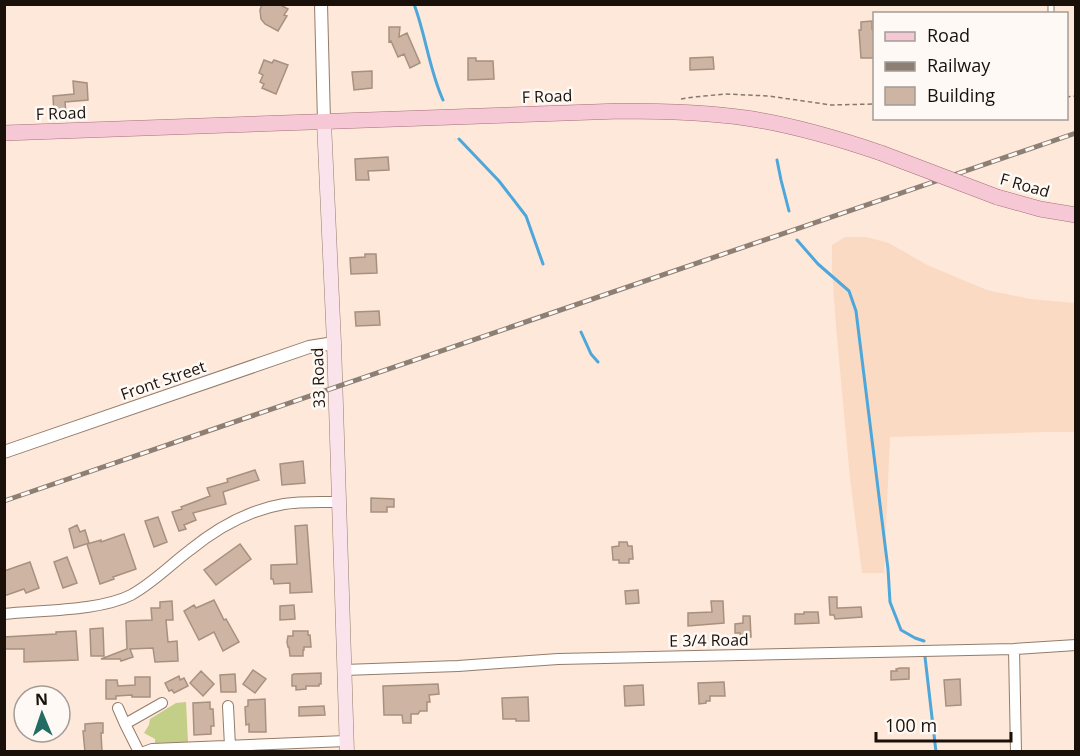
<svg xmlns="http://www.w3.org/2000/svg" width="1080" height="756" viewBox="0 0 1080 756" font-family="'Open Sans',sans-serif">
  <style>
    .built { fill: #fbdac3 }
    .green { fill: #c3ce86 }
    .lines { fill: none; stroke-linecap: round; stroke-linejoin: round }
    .stream { stroke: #4da7da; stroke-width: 3 }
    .building { fill: #ceb5a3; stroke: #a8907f; stroke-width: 1.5 }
    .service-casing { stroke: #947c6b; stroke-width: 7 }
    .minor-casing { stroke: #947c6b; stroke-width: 12 }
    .tertiary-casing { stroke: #947c6b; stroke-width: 14 }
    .secondary-casing { stroke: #947c6b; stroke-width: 15 }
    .primary-casing { stroke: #a56f7b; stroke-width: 16 }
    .path { stroke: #87786e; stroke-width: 1.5; stroke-dasharray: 4.5 3; stroke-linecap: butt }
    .service { stroke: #fff; stroke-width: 5 }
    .minor { stroke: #fff; stroke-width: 10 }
    .tertiary { stroke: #fff; stroke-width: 12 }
    .secondary { stroke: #fae3ea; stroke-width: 14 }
    .primary { stroke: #f6c7d4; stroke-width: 15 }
    .rail-casing { stroke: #8e7f74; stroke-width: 5 }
    .rail { stroke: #fef9f5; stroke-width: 3; stroke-dasharray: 9; stroke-linecap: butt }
    .primary-bridge-casing { stroke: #a56f7b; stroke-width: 16; stroke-linecap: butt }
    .primary-bridge { stroke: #f6c7d4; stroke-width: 15 }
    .labels { text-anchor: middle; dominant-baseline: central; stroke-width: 5; stroke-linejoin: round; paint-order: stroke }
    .street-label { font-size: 16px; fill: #19100a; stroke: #fef9f5 }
  </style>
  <rect width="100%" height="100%" fill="#fde8d9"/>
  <path class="built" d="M845,237h21l23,6 38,22 60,25 43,9 45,4v129h-29l-156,5 -6,136h-22l-12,-95 -14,-151 -4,-57v-25z"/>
  <path class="green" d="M186,702l2,40 -33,1v-4l-11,-6 5,-8 1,-6 26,-16z"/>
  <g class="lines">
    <path class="stream" d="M414,4c12,32 15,65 29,96
      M459,139l40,42 27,35 17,48
      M777,160l4,20 8,31
      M797,240l21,24 31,27 7,20 32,258 2,33 11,28 14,8 9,3
      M581,332l10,22 7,8
      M925,657l11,95"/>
  </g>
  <path class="building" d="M262,4h17l9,5 -4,6 3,1 -9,15 -13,-7 -4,-5 -1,-9z
    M872,21v8h2v29h-13l-2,-28h2v-8z
    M389,27h11l-1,10 8,-4 13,30 -10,5 -6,-14 -6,3 -7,-16 -2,1z
    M713,57l1,12 -24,1v-12z
    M468,58h8v3h17l1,18 -26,1z
    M264,60l8,3 2,-3 14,5 -12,29 -14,-6 2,-4 -4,-2 3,-7 -4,-2z
    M372,71v17l-18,2 -2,-18z
    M73,81l14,2 1,17 -23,2 1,12 -12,1 -1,-19 21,-2z
    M388,157l1,13 -21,1 1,9h-13l-1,-21z
    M365,254h11l1,19 -26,1 -1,-16 15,-1z
    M379,311l1,14 -24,1 -1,-14z
    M303,461l2,22 -23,2 -2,-21z
    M255,470l4,10 -36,12 3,12 -33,9 3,7 -12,5 2,4 -7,2 -7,-19 10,-3 -1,-2 29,-11 -3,-8 21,-6 -1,-3z
    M371,498l23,1v8h-7v5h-16z
    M158,517l9,25 -13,5 -9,-26z
    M77,525l3,7 5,-2 4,13 -15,5 -5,-19z
    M307,525l5,67 -22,1v-10l-16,1 -1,-5h-2v-14l26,-1 -2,-38z
    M124,534l12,35 -23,8 1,2 -14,5 -13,-40 14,-4v2z
    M619,542h8l1,4h4l1,13h-4v4h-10v-3h-6l-1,-13 7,-1z
    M240,544l11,15 -35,26 -12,-15z
    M67,557l10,26 -14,5 -9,-26z
    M30,562l9,26 -13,5 -2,-4 -20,7v-25z
    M638,590l1,13 -13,1 -1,-13z
    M829,597h8v11h2l22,-1 1,10 -27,2 -1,-4h-4z
    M214,600l10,20 2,-1 13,23 -16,9 -9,-19 -15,8 -15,-29 10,-6 2,3z
    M172,601l1,19h-7l2,22 9,-1 1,20 -23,1 -2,-14 -23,1 3,8 -12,4 -1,-2h-19l26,-10 -1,-28 26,-1 -1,-12h9v-6z
    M711,601h12l1,22 -36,3v-13l24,-1z
    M294,605l1,14 -15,1v-14z
    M804,612h14l1,11 -24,1v-10h9z
    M743,616h7l1,21h-10l-1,-4h-5v-9l8,-1z
    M103,628l1,28h-13l-1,-27z
    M76,631l2,29 -54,2v-13h-20v-12l52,-3v-2z
    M293,631h15v4h2l1,12h-7v3h-1v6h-13l-1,-9h-1l-1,-5 1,-6h5z
    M900,668h9v11l-18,1v-9h6l-1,-2z
    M253,670l13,9 -11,14 -12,-9z
    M201,671l13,13 -11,12 -13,-13z
    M321,673v11h-2v2h-13v3l-10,1v-4h-4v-11l2,-1z
    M235,674l1,18h-15l-1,-17z
    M179,676l1,4 4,-2 4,8 -14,7 -2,-3 -3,1 -4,-8z
    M135,677h15v20h-18v-2l-16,1v3h-10v-19h11l1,6 17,-1z
    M960,679l1,26 -15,1 -2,-26z
    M724,682l1,14h-15v5h-4v2l-7,1 -1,-21z
    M438,684l1,10 -10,1 1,7h-3v9h-7l-2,3h-7v9h-8l-1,-8h-18l-1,-29z
    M643,685l1,20 -19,1 -1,-20z
    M528,697l1,24h-13v-2h-13l-1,-21z
    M265,699l1,33h-17v-8l-3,1 -1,-18 3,-1v-6z
    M210,702v7h3l1,17h-3v8l-17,1 -1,-32z
    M324,706l1,9 -26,1v-9z
    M97,723h6v10h-2l1,19h-17l-2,-21h2v-7z"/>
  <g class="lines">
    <g class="service-casing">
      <path id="service" d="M1051,4v10"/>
    </g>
    <g class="minor-casing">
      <path id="minor" d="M4,614c37,-4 96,-3 127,-19 22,-12 39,-30 59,-45 27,-22 58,-40 94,-46 17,-3 37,-2 55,-2
        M1014,649l2,103
        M344,670l114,-4 100,-7 456,-10 62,-4
        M228,706l2,40
        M118,708l7,16
        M139,752l-14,-28 37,-21
        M144,752l8,-3 194,-8"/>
    </g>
    <g class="tertiary-casing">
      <path id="tertiary" d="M321,4l3,118
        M4,452l305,-105 25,-4"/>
    </g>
    <g class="secondary-casing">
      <path id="secondary" d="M324,122l10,221 13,409"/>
    </g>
    <g class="primary-casing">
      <path id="primary" d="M4,133l617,-22c42,0 84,1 125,7 47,7 91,20 135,35
        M997,197l43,12 36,6"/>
    </g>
    <path class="path" d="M1066,97l10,-1
      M681,99l13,-2 31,-3 44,2 62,9 43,-1"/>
    <use href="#service" class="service"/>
    <use href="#minor" class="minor"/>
    <use href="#tertiary" class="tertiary"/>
    <use href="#secondary" class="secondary"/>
    <use href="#primary" class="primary"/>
    <g class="rail-casing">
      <path id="rail" d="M4,501l1072,-368"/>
    </g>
    <use href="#rail" class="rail"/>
    <g class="primary-bridge-casing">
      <path id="primary-bridge" d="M881,153l116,44"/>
    </g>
    <use href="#primary-bridge" class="primary-bridge"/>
  </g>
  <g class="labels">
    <g class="street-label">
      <text transform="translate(547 96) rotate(-2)">F Road</text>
      <text transform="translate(61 113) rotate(-2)">F Road</text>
      <text transform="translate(1025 185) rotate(16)">F Road</text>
      <text transform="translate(318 378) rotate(-92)">33 Road</text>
      <text transform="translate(163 380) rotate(-19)">Front Street</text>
      <text transform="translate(709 640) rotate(-1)">E 3/4 Road</text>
    </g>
  </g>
  <rect width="1080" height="756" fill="none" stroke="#19100a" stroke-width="12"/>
  <rect x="873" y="12" width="195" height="108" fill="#fef9f5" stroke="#a29c97" stroke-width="1.5"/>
  <rect x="885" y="32" width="30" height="9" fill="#f6c7d4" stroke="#a29c97" stroke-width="1.5"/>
  <text x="927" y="42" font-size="18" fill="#19100a">Road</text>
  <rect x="885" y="62" width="30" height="9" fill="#8e7f74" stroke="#a29c97" stroke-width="1.5"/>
  <text x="927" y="72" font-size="18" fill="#19100a">Railway</text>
  <rect x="885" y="87" width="30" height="18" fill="#ceb5a3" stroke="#a29c97" stroke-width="1.5"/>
  <text x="927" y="102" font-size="18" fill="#19100a">Building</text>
  <g transform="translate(42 714) rotate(358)"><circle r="28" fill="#fef9f5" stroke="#a29c97" stroke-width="1.5"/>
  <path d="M0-4.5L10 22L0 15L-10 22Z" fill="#236c63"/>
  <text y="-9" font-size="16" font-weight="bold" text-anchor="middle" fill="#19100a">N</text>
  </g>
  <path d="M876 732v9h135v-9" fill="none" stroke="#19100a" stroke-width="3"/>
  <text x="885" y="732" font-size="18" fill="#19100a" stroke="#fef9f5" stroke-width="4.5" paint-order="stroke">100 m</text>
</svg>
